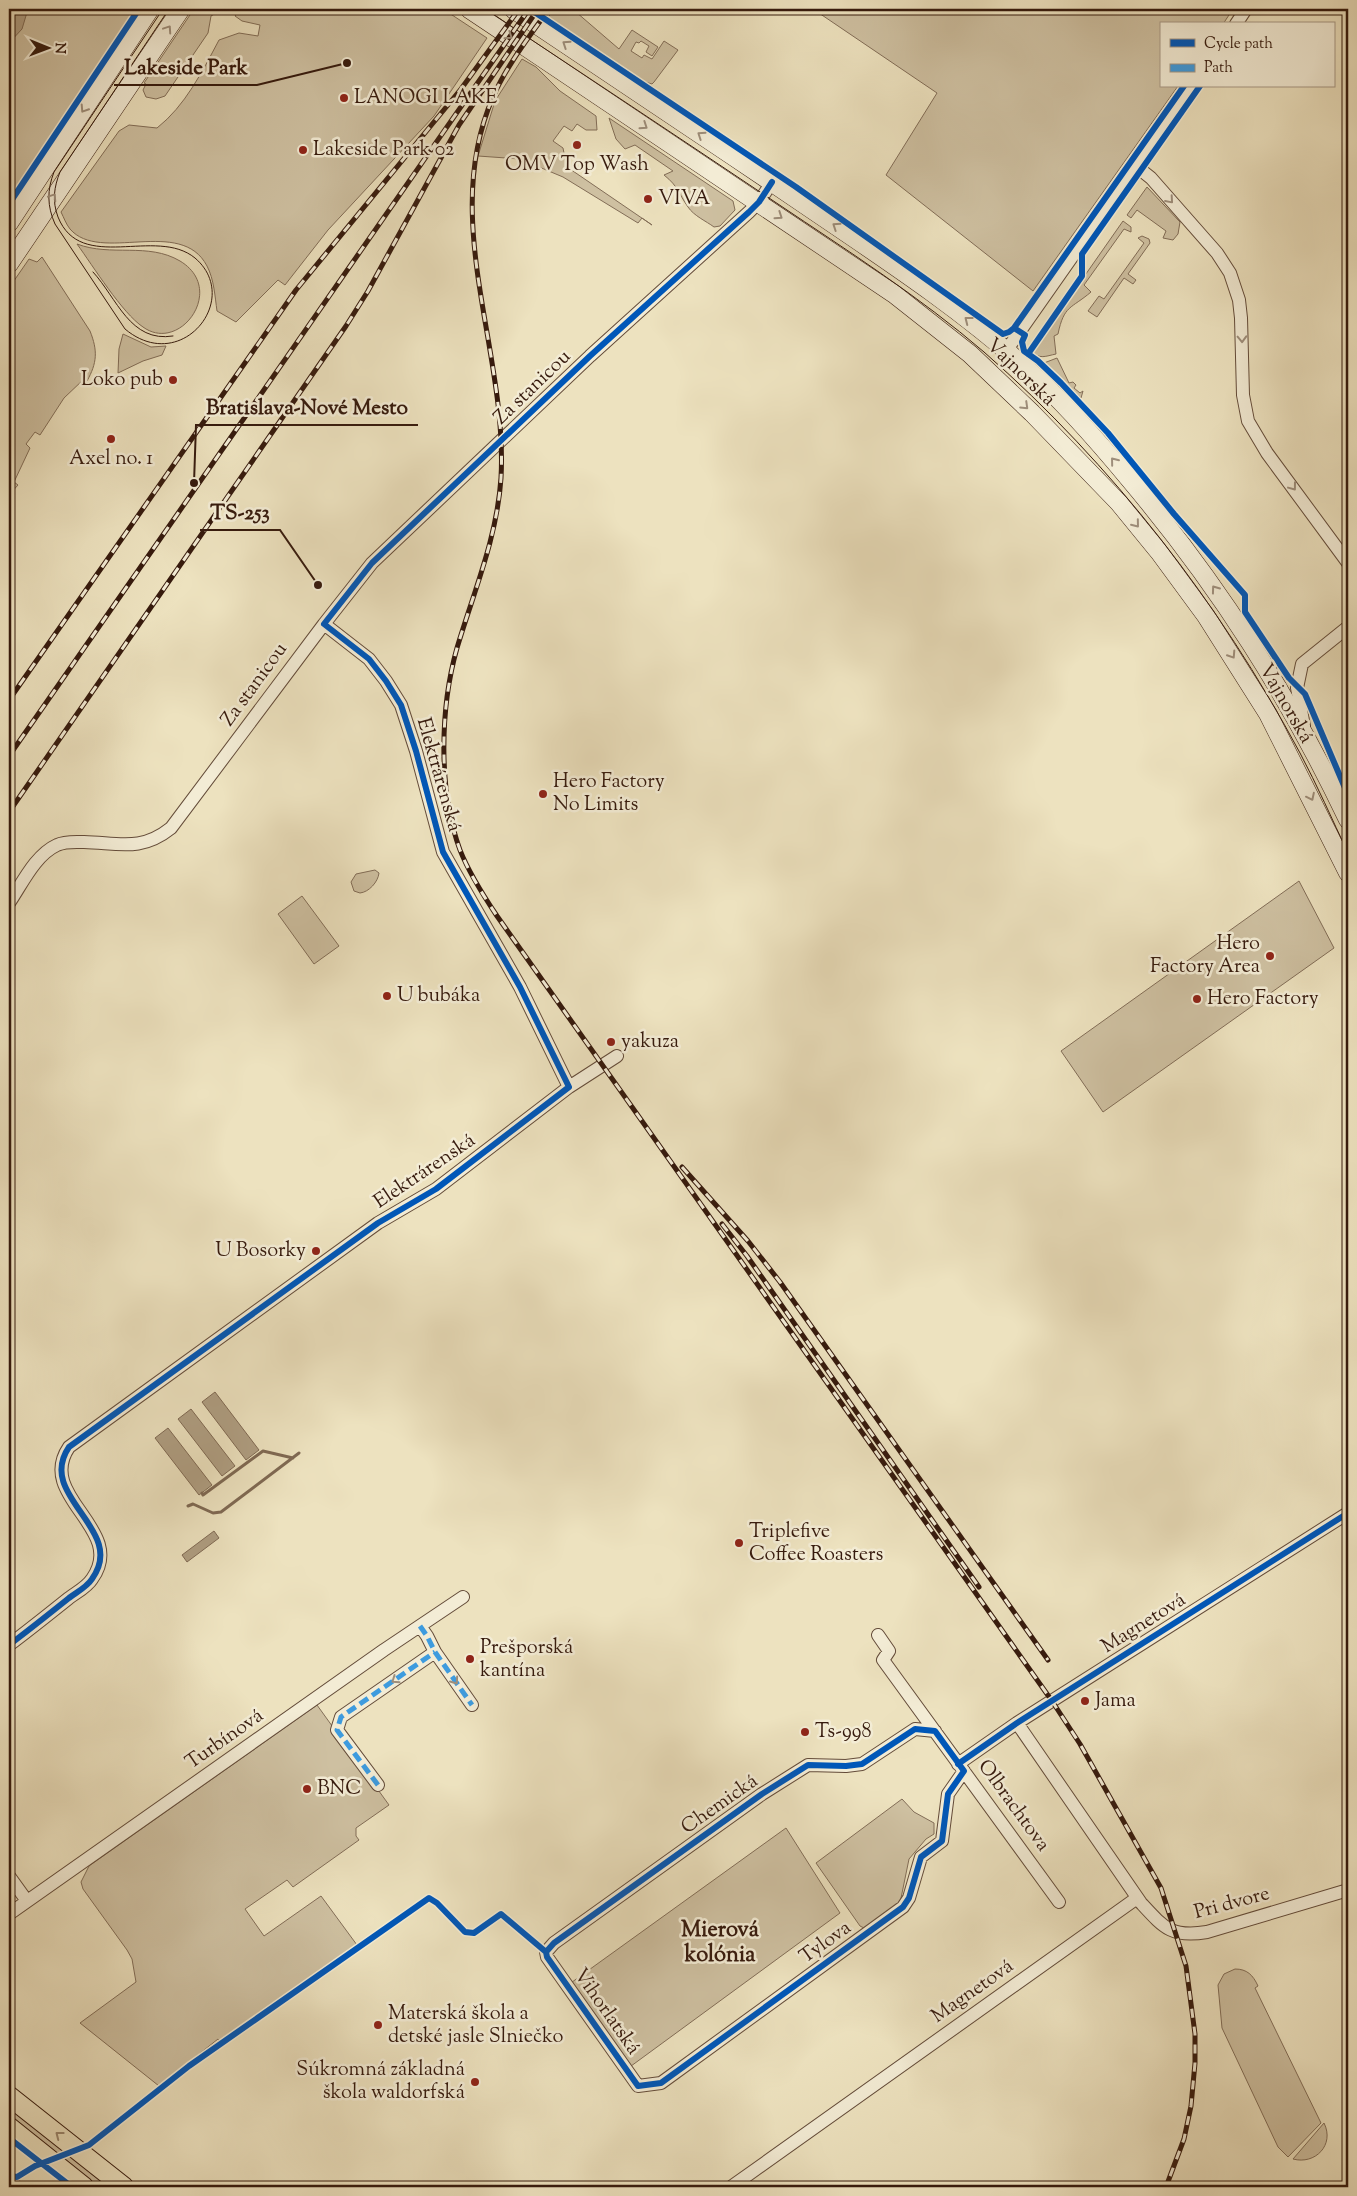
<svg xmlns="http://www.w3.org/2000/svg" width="1357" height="2196" viewBox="0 0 1357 2196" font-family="'Sorts Mill Goudy',serif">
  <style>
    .green { fill: #cec0a1; stroke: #826d57 }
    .water { fill: #af9e82; stroke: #7f6953 }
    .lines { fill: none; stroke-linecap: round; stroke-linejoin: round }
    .stream { stroke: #7f6953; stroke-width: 3 }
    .minor-casing { stroke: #644c3a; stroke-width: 14 }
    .secondary-casing { stroke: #361a0d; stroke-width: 19 }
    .primary-casing { stroke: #361a0d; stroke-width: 21 }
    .minor { stroke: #f3ecd5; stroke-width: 12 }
    .secondary { stroke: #f3ecd5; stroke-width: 18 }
    .primary { stroke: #ede2bf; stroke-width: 19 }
    .tram { stroke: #361a0d; stroke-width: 1 }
    .rail-casing { stroke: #361a0d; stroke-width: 5 }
    .rail { stroke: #f3ecd5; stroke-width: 3; stroke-dasharray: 9; stroke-linecap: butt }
    .quiet { stroke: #3e9bde; stroke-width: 5; stroke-dasharray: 10 5; stroke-linecap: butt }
    .cycleway-casing { stroke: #f3ecd5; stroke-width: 9 }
    .cycleway { stroke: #0057b8; stroke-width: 6 }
    .oneway { stroke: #9e8e7b }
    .oneway2 { stroke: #9b886f }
    .poi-dot { fill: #8f2418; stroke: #f3ecd5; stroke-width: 2 }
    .labels { text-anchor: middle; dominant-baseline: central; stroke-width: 5; stroke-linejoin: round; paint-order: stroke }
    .poi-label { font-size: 20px; fill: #361a0d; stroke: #f3ecd5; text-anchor: start }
    .street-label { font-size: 20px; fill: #361a0d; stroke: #f3ecd5 }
    .quarter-label { font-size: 22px; font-weight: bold; fill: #361a0d; stroke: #f3ecd5 }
    .leader { fill: none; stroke: #361a0d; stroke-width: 2 }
    .callout-dot { fill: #361a0d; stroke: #f3ecd5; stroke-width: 2 }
    .callout-label { font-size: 21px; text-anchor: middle; font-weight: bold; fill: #361a0d; stroke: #f3ecd5; stroke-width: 5; stroke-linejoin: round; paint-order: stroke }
  </style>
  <rect width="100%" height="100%" fill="#ede2bf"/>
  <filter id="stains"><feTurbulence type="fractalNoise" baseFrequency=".004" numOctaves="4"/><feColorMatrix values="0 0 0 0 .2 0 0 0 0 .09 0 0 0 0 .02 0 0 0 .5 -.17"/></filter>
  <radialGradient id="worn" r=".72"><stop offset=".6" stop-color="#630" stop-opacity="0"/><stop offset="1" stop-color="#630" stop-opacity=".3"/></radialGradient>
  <path class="green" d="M9,9h127l-127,189z
    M194,9h29l-12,7 -3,17 -43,63 -9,3 -10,-2 -3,-7 3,-6 -2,-1z
    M240,9h203l44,29 -53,78 -106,114 -43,55 -7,-5 -42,42 -19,-11c-2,-14 -3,-32 -10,-45 -26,-50 -107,-2 -137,-37 -4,-5 -6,-11 -9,-17l58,-81 10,-6 28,3c28,-22 45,-56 62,-88l20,-7 19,3 2,-11 -18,-4 -7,-5z
    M555,9h23l-2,3 43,37 13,-19 26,17 -6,9 -6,-4 3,-6 -8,-5 -2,2 -3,-1 -5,9 11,7 2,-3 8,4 12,-18 14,9 -24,32 -2,2 -7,-2 -97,-65z
    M813,9h420l-10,15h-62v62h17l-145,205 -147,-116 51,-82z
    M522,59l14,8 24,24 36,25 1,14h-11l-9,-6 -5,7 -8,-5 -11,15 10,7 3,15 4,6 82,56 -10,-7 -4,5 -75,-46 -43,-18 -42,-3 17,-55z
    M609,118l124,83 2,9 -15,16 -6,1c-8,-6 -20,-11 -26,-20 -10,-14 -9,-20 -24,-32l9,-4 -38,-26 -10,4 -9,-10z
    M1147,187l33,35 -2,12 -5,6 -10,-2 3,-7 -29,-21 -6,8 -4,-3z
    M1123,221l8,6v5l-7,-3 -40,56 7,7c-20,17 -27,13 -33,42l-4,2 2,18c-10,2 -17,6 -24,-3z
    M1142,236l7,3 1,4 -22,31 8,6 -3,4 -9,-6 -27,39 -9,-6 11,-15 5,3 40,-56 -6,-5z
    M77,244c34,13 71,-2 103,17 47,28 0,93 -37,66 -21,-14 -50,-61 -66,-83z
    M42,257l48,74c8,20 7,32 -3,50l-3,-2 -20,19 -24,37 -5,-3 -9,12 4,4 -16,34 4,3 -9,10v-207l20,-29 8,3z
    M123,334l28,13 15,-1 -4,9 -19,6 -25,12 1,-24z
    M1057,358l12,25 4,-1 3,3 -2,3 6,5 3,-2 -2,7 -37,-35z
    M375,870l4,3c-1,9 -10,19 -19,20l-6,-2 -3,-9 5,-8z
    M1299,881l35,67 -231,164 -42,-61z
    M302,896l37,50 -25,18 -36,-50z
    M317,1705l72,100 -33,23v8l3,4 -66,47 -6,-7 -42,29 19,27 57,-40 36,49 -138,96 -1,-2 -59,47 -79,-63 56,-41 -4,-23 -5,-9 -44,-61 -2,-7 8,-16z
    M902,1799l12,13 20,11v11l-8,5 -17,20 -9,44 -34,26 -6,-3 -44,-63z
    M786,1828l54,85 -213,156 -59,-84z
    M1235,1969c12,0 18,6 23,17l-3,2 66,135 -33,34 -10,-10 -56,-119 -4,-43 6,-11z
    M9,2103l105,84h-18l-87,-69z
    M1324,2123c11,22 -9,42 -31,36z"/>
  <path class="water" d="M9,9h19l-6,20 -13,14z
    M215,1392l44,58 -13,10 -44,-58z
    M191,1409l44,57 -13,10 -44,-57z
    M168,1428l44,57 -13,10 -44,-57z
    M214,1531l5,7 -32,24 -5,-7z"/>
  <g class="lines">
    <path class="stream" d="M202,1493l1,2 60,-44 30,7
      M188,1506l5,-2 20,9 8,-1 78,-59"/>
    <g class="minor-casing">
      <path id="minor" d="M1236,24l10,-15
        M1136,166l15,12 66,75 13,20 9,27 2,18 2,77 5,26 19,32 81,110
        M1006,351l186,-265
        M324,624l45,35 17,22 15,24 15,46 27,101 77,135 49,100
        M1304,726l-7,-38 5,-24 46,-37
        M9,903c13,-19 26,-48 48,-58 8,-4 18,-3 27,-3 35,1 57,10 87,-14l153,-204 48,-61 218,-207 159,-144 10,-10 13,-20
        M420,1626l7,10 8,16 37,53
        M878,1635l11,16 -6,9 176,242
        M9,1645c20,-15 40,-31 60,-47 8,-6 18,-11 23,-19 36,-50 -57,-82 -23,-132l309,-224 58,-34 133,-102 48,-31
        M1017,1723l124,180c23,25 31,35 66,29l141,-42
        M935,1731l-20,-2 -53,35 -16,2 -38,-1 -46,29 -208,149 -8,9 1,5 91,129 23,-3 242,-176 6,-9 12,-41 21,-16 6,-47 16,-23
        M958,1764l59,-41 331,-210
        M378,1785l-41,-55 4,-13 94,-65
        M9,1876l18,25
        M9,1914l375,-264 79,-53
        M9,2177l7,10
        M731,2187l406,-289"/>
    </g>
    <g class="secondary-casing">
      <path id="secondary" d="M469,9l425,285 76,60 62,59 87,90 40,49 47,64 62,98 80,159
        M513,9c97,65 195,130 292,196 75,51 152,101 220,162 39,35 72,73 105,113 90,107 158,214 218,340
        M9,223l141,-214
        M9,264l172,-255"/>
    </g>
    <g class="primary-casing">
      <path id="primary" d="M9,2096l115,91
        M9,2127l75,60"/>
    </g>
    <use href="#minor" class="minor"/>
    <use href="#secondary" class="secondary"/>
    <use href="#primary" class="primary"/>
    <path class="tram" d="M163,9l-109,163c-7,18 -7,34 1,52l70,105c56,47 118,-30 70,-71 -39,-32 -114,16 -137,-41 -6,-16 -4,-30 2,-45l109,-163
      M485,9c98,65 196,130 293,195 70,47 142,93 206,148 129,113 235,250 316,401 17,32 32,66 48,100
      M93,272c24,26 37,71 80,64"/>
    <g class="rail-casing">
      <path id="rail" d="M549,9c-20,28 -42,56 -56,88 -54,124 15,254 8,381 -4,60 -27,113 -44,170 -17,60 -19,142 3,202 9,23 23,45 37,66l555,785 28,43 81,144 25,78 9,68v29l-4,43 -7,33 -18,48
        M9,700l287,-410 165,-201 58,-80
        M9,756l520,-747
        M9,812l337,-486 22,-35 91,-166 79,-116
        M682,1167l66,74 32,41 268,378
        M722,1224l25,32 232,331"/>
    </g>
    <use href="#rail" class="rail"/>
    <path class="quiet" d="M420,1626l7,10 8,16 37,53
      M378,1785l-41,-55 4,-13 94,-65"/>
    <g class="cycleway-casing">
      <path id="cycleway" d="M530,9l266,178 207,147 6,-2 5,-4 170,-242
        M9,204l130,-195
        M1014,328l11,7 -3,7 2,9 14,10 23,22 47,50 66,81 71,81v17l44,66 16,16 43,101
        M1028,354l54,-78v-22l118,-168
        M9,1645c20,-15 40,-31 60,-47 8,-6 18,-11 23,-19 36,-50 -57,-82 -23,-132l309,-224 58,-34 133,-102 -49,-100 -77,-135 -27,-101 -15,-46 -15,-24 -17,-22 -45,-35 48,-61 218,-207 159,-144 10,-10 13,-20
        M915,1729l20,2 29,40 -16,23 -6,47 -21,16 -12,41 -6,9 -242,176 -23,3 -91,-129 -1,-5 8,-9 208,-149 46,-29 38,1 16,-2z
        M958,1764l59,-41 331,-210
        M9,2138l63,49
        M9,2176l8,1 18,-11 54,-21 100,-79 240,-168 8,5 28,29 9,1 27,-19 45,38"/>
    </g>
    <use href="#cycleway" class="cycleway"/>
  </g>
  <defs><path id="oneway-chevron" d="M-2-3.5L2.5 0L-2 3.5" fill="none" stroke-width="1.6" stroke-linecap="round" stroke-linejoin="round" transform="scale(1.25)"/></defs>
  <g class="oneway">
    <use href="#oneway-chevron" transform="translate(168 29) rotate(-56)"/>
    <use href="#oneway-chevron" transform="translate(509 36) rotate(34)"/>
    <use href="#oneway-chevron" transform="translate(566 44) rotate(-146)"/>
    <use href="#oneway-chevron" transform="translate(84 109) rotate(123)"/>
    <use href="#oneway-chevron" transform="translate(644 126) rotate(34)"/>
    <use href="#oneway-chevron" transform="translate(701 135) rotate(-146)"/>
    <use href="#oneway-chevron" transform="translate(53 197) rotate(-56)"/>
    <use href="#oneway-chevron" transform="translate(1170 200) rotate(49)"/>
    <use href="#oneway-chevron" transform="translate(779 216) rotate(34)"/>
    <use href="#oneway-chevron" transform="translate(836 226) rotate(-146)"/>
    <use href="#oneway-chevron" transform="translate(968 320) rotate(-142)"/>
    <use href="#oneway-chevron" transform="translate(1242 339) rotate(88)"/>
    <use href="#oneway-chevron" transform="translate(1025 406) rotate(44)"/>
    <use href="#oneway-chevron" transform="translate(1114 461) rotate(-129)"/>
    <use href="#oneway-chevron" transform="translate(1293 487) rotate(53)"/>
    <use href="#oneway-chevron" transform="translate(1136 524) rotate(51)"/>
    <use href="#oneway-chevron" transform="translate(1215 589) rotate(-126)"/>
    <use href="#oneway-chevron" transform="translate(1232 655) rotate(57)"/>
    <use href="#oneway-chevron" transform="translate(1311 797) rotate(64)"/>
    <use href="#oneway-chevron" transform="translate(395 1680) rotate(145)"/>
    <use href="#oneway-chevron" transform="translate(455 1681) rotate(55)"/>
  </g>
  <use class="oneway2" href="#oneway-chevron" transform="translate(59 2135) rotate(-142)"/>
  <g class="poi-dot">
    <circle cx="344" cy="98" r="5"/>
    <circle cx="577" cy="145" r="5"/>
    <circle cx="303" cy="150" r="5"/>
    <circle cx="648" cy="199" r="5"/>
    <circle cx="173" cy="380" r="5"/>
    <circle cx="111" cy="439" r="5"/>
    <circle cx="543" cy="794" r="5"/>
    <circle cx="1270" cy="956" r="5"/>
    <circle cx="387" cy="996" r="5"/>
    <circle cx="1197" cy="999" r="5"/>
    <circle cx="611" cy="1042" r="5"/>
    <circle cx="316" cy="1251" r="5"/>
    <circle cx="739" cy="1543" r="5"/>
    <circle cx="470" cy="1659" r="5"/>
    <circle cx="1085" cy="1701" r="5"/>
    <circle cx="805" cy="1732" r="5"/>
    <circle cx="307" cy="1789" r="5"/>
    <circle cx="378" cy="2025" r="5"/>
    <circle cx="475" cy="2082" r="5"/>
  </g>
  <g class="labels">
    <g class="poi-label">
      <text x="354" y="98">LANOGI LAKE</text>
      <text x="313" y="150">Lakeside Park 02</text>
      <text x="577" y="165" text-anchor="middle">OMV Top Wash</text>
      <text x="658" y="199">VIVA</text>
      <text x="163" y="380" text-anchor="end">Loko pub</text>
      <text x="111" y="459" text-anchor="middle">Axel no. 1</text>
      <text x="553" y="782">Hero Factory<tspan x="553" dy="23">No Limits</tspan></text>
      <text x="1260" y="944" text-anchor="end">Hero<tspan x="1260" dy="23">Factory Area</tspan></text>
      <text x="397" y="996">U bubáka</text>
      <text x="1207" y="999">Hero Factory</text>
      <text x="621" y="1042">yakuza</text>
      <text x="306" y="1251" text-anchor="end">U Bosorky</text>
      <text x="749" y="1532">Triplefive<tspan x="749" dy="23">Coffee Roasters</tspan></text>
      <text x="480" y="1648">Prešporská<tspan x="480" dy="23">kantína</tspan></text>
      <text x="1095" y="1701">Jama</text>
      <text x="815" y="1732">Ts-998</text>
      <text x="317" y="1789">BNC</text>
      <text x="388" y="2014">Materská škola a<tspan x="388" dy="23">detské jasle Slniečko</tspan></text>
      <text x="465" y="2070" text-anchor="end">Súkromná základná<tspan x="465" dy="23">škola waldorfská</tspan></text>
    </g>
    <g class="street-label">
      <text transform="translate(1020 373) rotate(44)">Vajnorská</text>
      <text transform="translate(533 388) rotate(-44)">Za stanicou</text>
      <text transform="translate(255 685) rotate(-54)">Za stanicou</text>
      <text transform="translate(1285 704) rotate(60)">Vajnorská</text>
      <text transform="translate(438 775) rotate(74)">Elektrárenská</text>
      <text transform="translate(425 1172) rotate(-34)">Elektrárenská</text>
      <text transform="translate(1144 1624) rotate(-32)">Magnetová</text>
      <text transform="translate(225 1740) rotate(-35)">Turbínová</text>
      <text transform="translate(720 1805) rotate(-35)">Chemická</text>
      <text transform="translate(1013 1806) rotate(54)">Olbrachtova</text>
      <text transform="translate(1232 1904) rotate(-15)">Pri dvore</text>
      <text transform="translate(826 1943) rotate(-36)">Tylova</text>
      <text transform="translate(973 1992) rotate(-35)">Magnetová</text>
      <text transform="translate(606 2012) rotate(55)">Vihorlatská</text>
    </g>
    <g class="quarter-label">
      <text x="720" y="1931">Mierová<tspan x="720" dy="25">kolónia</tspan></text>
    </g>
  </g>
  <path class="leader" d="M347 63L257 85H114M194 483L196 425H418M318 585L280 530H200"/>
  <g class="callout-dot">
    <circle cx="347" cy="63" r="5"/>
    <circle cx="194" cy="483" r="5"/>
    <circle cx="318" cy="585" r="5"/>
  </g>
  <g class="callout-label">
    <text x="186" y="74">Lakeside Park</text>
    <text x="307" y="414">Bratislava-Nové Mesto</text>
    <text x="240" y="519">TS-253</text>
  </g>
  <rect width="1357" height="2196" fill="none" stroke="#ede2bf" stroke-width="30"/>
  <rect x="10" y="10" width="1337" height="2176" fill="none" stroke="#361a0d" stroke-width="2.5"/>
  <rect x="15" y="15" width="1327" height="2166" fill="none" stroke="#361a0d"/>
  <rect x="1160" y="22" width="175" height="65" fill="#f3ecd5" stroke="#a79885"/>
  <rect x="1170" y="39" width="25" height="8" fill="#0057b8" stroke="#a79885"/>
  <text x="1204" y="48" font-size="15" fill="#361a0d">Cycle path</text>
  <rect x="1170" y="64" width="25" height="8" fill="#3e9bde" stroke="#a79885"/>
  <text x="1204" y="72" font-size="15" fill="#361a0d">Path</text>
  <g transform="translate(48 48) rotate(91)" stroke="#f3ecd5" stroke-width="4" paint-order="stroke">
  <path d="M0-4L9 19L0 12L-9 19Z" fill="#361a0d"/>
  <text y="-8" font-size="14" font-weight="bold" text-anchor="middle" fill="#361a0d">N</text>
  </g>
  <rect width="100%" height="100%" filter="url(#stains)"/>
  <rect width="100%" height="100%" fill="url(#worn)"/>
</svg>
